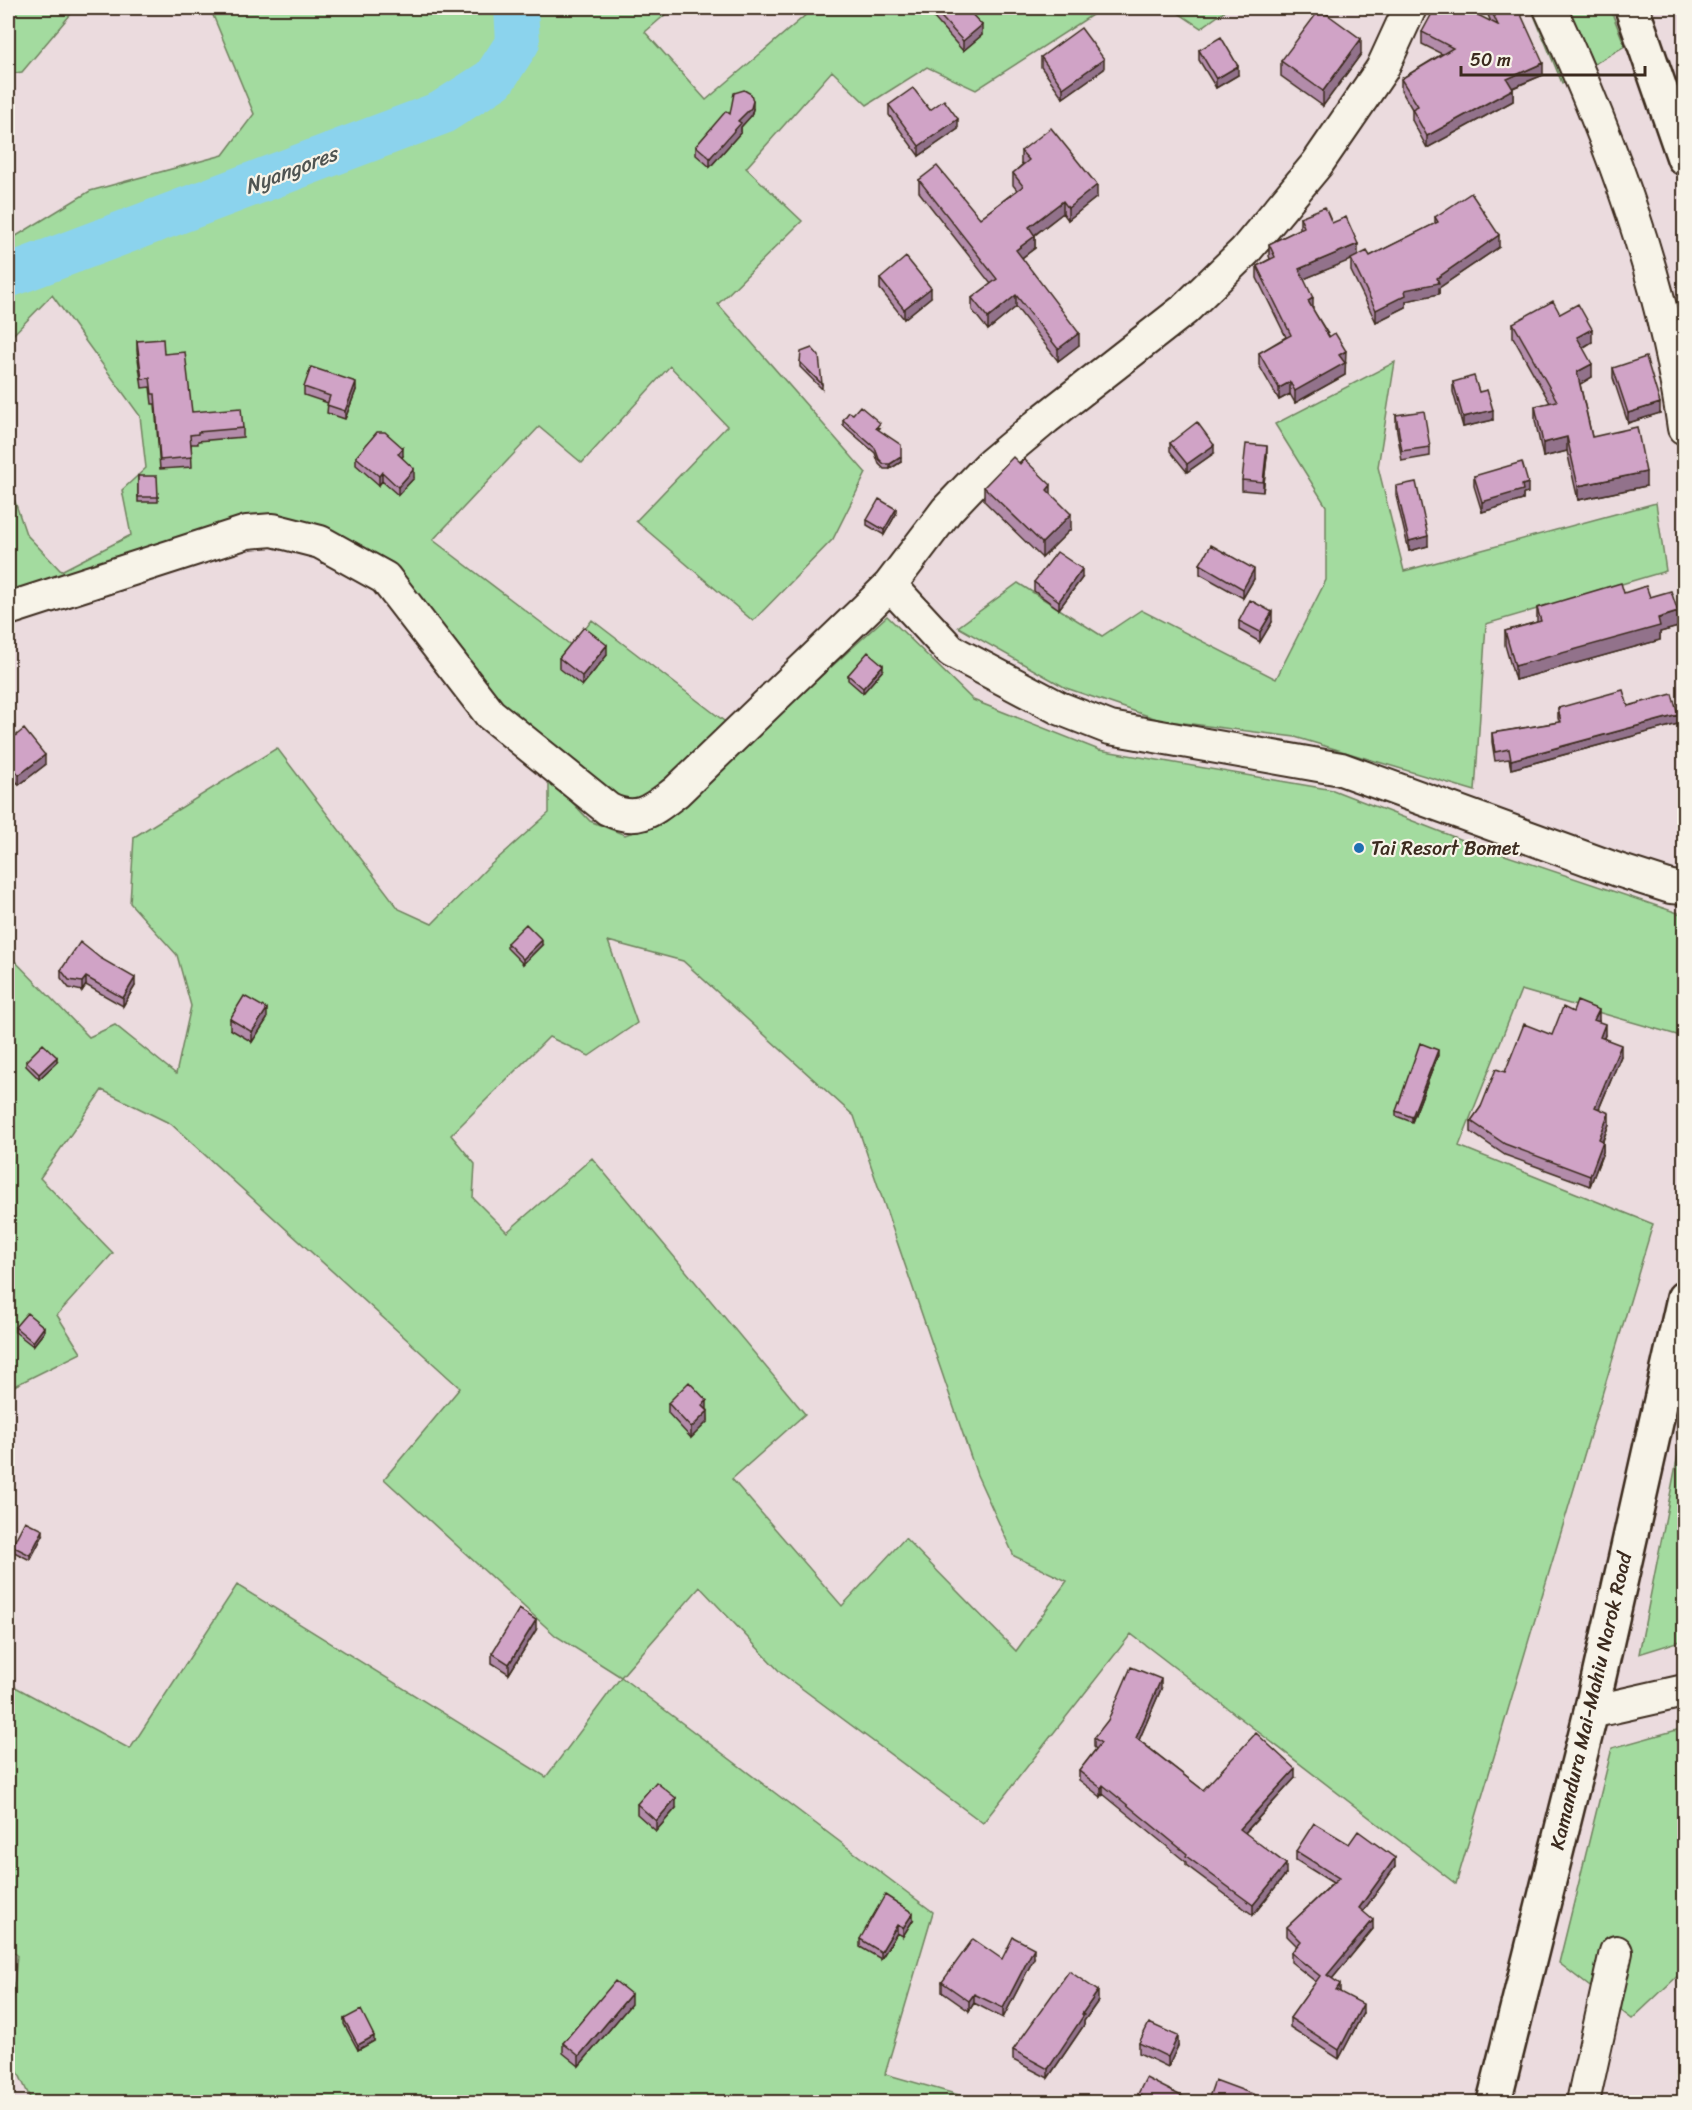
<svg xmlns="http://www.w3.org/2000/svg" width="1692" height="2110" viewBox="0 0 1692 2110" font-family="Sriracha,sans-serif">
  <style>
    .green { fill: #a3db9f; stroke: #6f825e; stroke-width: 1.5; fill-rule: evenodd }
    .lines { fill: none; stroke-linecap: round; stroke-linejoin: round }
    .river { stroke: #8bd3ed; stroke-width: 44 }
    .minor-casing { stroke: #3b2a1e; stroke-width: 36 }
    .highway-casing { stroke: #3b2a1e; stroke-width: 38 }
    .minor { stroke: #f7f3e8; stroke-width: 32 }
    .highway { stroke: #f7f3e8; stroke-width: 33 }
    .wall { fill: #b38caa; stroke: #3b2a1e; stroke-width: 1.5 }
    .shaded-wall { fill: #92728b; stroke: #3b2a1e; stroke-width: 1.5 }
    .building { fill: #d0a3c6; stroke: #3b2a1e; stroke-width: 1.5 }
    .poi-dot { fill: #1f6fb2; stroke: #f7f3e8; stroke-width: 2 }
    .labels { text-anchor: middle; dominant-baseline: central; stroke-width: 4.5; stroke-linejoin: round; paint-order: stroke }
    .poi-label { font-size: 20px; fill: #3b2a1e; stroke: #f7f3e8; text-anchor: start }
    .street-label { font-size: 20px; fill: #3b2a1e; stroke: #f7f3e8 }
    .water-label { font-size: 21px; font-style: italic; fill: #4f5452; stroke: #f7f3e8 }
  </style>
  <rect width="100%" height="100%" fill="#ebdbde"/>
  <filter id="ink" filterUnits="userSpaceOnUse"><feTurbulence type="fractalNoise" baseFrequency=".0167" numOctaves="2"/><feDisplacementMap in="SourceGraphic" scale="12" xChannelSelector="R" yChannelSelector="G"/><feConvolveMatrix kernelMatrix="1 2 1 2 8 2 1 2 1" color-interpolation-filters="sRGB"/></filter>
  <g filter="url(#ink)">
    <path class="green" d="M8,8h68l-54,64 -14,2z
      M210,8h463l-28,24 61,68 108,-92h289l-127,82 -49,-23 -60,38 -35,-34 -86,97 56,53 -84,83 148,169 -33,66 -80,82 -117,-100 91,-95 -57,-60 -88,97 -43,-36 -106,113 139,106 20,-26 136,104 -88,79 -29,-3 -116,-89 -96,-136 -38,-30 -55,-22 -74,-3 -224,74v-113l18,53 35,37 70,-36 -9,-45 24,-22 -6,-52 -88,-121 -44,45v-99l82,-50 133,-36 31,-41z
      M1171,8h58l-28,20z
      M1531,8h79l15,38 -63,37z
      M1395,362l-17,105 26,104 252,-68 10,68 -180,53 -11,167 -180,-54 -135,-17 -94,-32 -108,-61 60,-44 84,53 39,-26 135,69 50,-99v-74l-51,-82z
      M887,616l86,84 126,50 234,40 139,54 212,71v122l-163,-47 -62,156 194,78 -197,660 -325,-250 -148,189 -202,-150 -81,-86 -79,90 312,235 -48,162 88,25 -1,3h-940l-24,-51 9,-96 -9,-8v-264l122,66 107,-164 309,192 75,-100 -65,-41 -172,-157 76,-91 -289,-264 -69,-34 -62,88 73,75 -56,62 24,38 -73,36v-435l81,83 26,-12 61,49 15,-68 -14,-51 -47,-52 4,-66 143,-89 122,161 33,15 55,-56 62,-55v-35l41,43 35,14 38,-14zM608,941l75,20 171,155 123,359 37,81 53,25 -51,70 -111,-113 -63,68 -110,-127 73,-65 -213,-256 -85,74 -34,-34 2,-34 -24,-29 98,-98 40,19 48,-33z
      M1684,1424v216l-45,14z
      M1684,1728v242l-52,49 -73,-56 53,-215z"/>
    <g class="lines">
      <path class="river" d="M8,276l433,-163 53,-34 24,-37 -2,-34"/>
      <g class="minor-casing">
        <path id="minor" d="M1550,8c61,133 114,274 134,420
          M890,585l61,66 108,57 51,20 231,41 277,101 53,17 13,1
          M8,609l239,-77 26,-2 47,12 65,36 105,136 118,95c30,15 44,1 68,-17l195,-188 19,-19 57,-75 43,-45 56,-47 138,-108 61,-59 72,-87 33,-48 32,-47 28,-61
          M1591,1712l93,-21
          M1583,2102l33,-150"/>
      </g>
      <g class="highway-casing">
        <path id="highway" d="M1632,8l52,150
          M1494,2102l97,-390 93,-414"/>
      </g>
      <use href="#minor" class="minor"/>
      <use href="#highway" class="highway"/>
    </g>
    <path class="wall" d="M933,8h34l15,27 -19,16 -30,-34z
      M1485,8h33l25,67 -30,13v13l-86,47 -15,-28v-11l-11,-19v-11l41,-25 -20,-10v-12l69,-10z
      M1199,50l39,25 -22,13 -17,-28z
      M1361,54l-38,52 -42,-30v-15z
      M1041,57l63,12 -41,29 -22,-31z
      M889,105l69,24 -39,27 -30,-41z
      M753,109l-2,7 -10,11v5l-31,35 -14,-12v-9l34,-32z
      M1021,151l76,46 -29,23 -5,-7 -28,22v13l-13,10 57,87 -21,16 -42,-54 -28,23 -16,-20v-12l19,-14 -72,-92v-12l61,38 37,-28 -4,-5v-12l10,-9 -2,-1z
      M1300,217l32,6 26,33h12l65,-32v-7l64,30 -60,41v6l-33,7v6l-30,15 -25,-51v-12l-47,20 9,31 33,53 -1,1v11l-50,28 -5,-9 -11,6 -20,-35v-12l27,-16 -29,-59v-12l13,-7 -1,-3v-12l31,-15z
      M880,279l51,18 -27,22 -24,-30z
      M1560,314l32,28 -9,6 9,29 -12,7 12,53 54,49 -68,14 -11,-49 -24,6 -8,-37v-14l15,-3 -37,-66v-14z
      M137,341l27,13 28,58 51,16v9l-45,4v3h-7l1,23 -32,2 -5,-65h-3l-2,-17 -8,1 -5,-37z
      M800,362l22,22v5l-22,-22z
      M1613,368l47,45 -32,10 -15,-45z
      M1453,382l26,10 14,28 -30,7 -10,-35z
      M304,387l52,3 -11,29 -18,-6 1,-10 -24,-8z
      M1396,415l34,32v9l-28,5 -6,-36z
      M843,420l37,8 -2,2 23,32 -11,7h-6l-5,-5 -4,-11 -32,-28z
      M1170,443l44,10 -27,19 -17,-21z
      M403,456l-1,2 12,20 -16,17 -16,-14 -3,4 -23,-20v-8z
      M1267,456l-4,36 -21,-2v-10z
      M1020,464l31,31 20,34 -29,29 -58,-57v-14z
      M138,476l20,21v5h-20z
      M1474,476l54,17 -5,1v6l-41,12 -8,-26z
      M1396,486l32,60 -19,5 -13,-55z
      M896,514l-12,21 -17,-10v-5z
      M1200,564l54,15 -11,19 -43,-24z
      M1082,578l-23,31 -25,-18v-9z
      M1624,593l26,4 28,30 -18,5v8l-145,40 -10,-35v-14l32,-9v-14z
      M1239,621l33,1 -12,20 -21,-12z
      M607,655l-25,31 -23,-18v-10z
      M883,670l-20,23 -15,-13v-5z
      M1628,706l50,18 -167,45 -2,-10 -14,2 -3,-19v-9l67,-11 -1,-4v-10z
      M8,742l37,23 -26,20 -11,-14z
      M507,943l35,2 -19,19 -16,-16z
      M61,970l74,16 -12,20 -37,-21 -4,6 -13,-3 -8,-10z
      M230,1019h37l-15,23 -22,-13z
      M1599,1021v1l6,13 -1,3 17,18 -22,53 10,15 -6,17v11l-13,34 -85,-31 -34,-23v-11l34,-49z
      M1438,1055l-26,67 -16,-6v-5z
      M26,1061l31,1 -18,17 -13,-13z
      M15,1327l29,5 -11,14 -18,-14z
      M668,1403l39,7 1,11 -17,17 -23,-25z
      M43,1535l-13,25 -18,-9v-5z
      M536,1630l-27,44 -17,-11v-10z
      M1161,1689l-22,51 64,50 92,-12 -50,55 41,41 -33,41 -67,-50v-3l-83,-68 -2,3 -22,-17v-9l17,-22 -2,-2v-9z
      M637,1804l39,4 -20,23 -19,-17z
      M1349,1844l46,23 -32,44 10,18 -41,50 8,13 23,21 -24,46 -49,-32v-9l26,-36 -25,-20v-9l6,-7 -10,-10v-9l46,-44 -37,-23v-9z
      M913,1920l-10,16 -6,-3 -16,26 -21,-12v-8z
      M1034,1958l-31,60 -29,-15 -5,8 -27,-19v-10z
      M1098,2001l-14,20v4l-36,53 -35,-18v-10z
      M631,2004l-52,62 -16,-13v-10z
      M344,2019l30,22 -16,9 -14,-26z
      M1139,2043l39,3 -10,21 -29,-14z
      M1138,2094l57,9h-57z"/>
    <path class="shaded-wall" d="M982,25v10l-19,16v-10z
      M1361,39v15l-38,52v-15z
      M1104,59v10l-41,29v-10z
      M1543,63v12l-36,15v-11z
      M1238,66v9l-22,13v-9z
      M1513,89v12l-86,47v-12z
      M753,101v8l-2,7 -10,11v5l-31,35v-9z
      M958,119v10l-39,27v-10z
      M1097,185v12l-29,23v-12z
      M1063,201v12l-34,26v-12z
      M1499,235v12l-60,41v6l-33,7v6l-30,15v-12l29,-20 32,-12z
      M1035,236v12l-19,14v-12z
      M1358,244v13l-59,24v-12z
      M931,288v9l-27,22v-10z
      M1016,295v12l-28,23v-12z
      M1313,298v13l-5,-10z
      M1592,329v13l-15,9v-14z
      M1079,333v12l-21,16v-12z
      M1346,351l-1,24 -50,28v-12l44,-36z
      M1592,364v13l-15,9v-14z
      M356,382v8l-11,29v-8z
      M1290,382v12l-11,6v-12z
      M1660,403v10l-32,10v-10z
      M1493,410v10l-30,7v-10z
      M1567,437v14l-24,6v-14z
      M1214,445v8l-27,19v-8z
      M1267,446v10l-4,36v-10z
      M403,448v8l-5,6v-8z
      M901,457v5l-11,7v-5z
      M414,469v9l-16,17v-8z
      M382,472v9l-3,4v-9z
      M1646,472v14l-68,14v-14z
      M1528,483v10l-5,1v6l-41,12v-10l40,-17z
      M1051,485v15l-4,-10z
      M896,509v5l-12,21v-5z
      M1071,514v15l-29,29v-15z
      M1428,536v10l-19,5v-10z
      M1082,569v9l-23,31v-8z
      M1254,569v10l-11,19v-9z
      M1272,612v10l-12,20v-10z
      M1678,612v15l-18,5v8l-145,40v-14z
      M607,645v10l-25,31v-10z
      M883,665v5l-20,23v-5z
      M1678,715v9l-167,45v-9z
      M45,755v10l-26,20v-10z
      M542,940v5l-19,19v-5z
      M86,977v8l-4,6v-9z
      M135,978v8l-12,20v-8z
      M267,1009v10l-15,23v-10z
      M1599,1010v11l-5,10v-11z
      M1605,1024v11l-5,13v-11z
      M1621,1045v11l-26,62v-11z
      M1438,1050v5l-26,67v-5z
      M57,1057v5l-18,17v-5z
      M1609,1113v11l-10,26v-11z
      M1603,1141v11l-13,34v-10z
      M14,1142v5l-6,7v-5z
      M44,1327v5l-11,14v-4z
      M707,1401v10l-5,-6z
      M708,1411v10l-17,17v-10z
      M43,1530v5l-13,25v-5z
      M536,1620v10l-27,44v-10z
      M1161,1679v10l-25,58v-9z
      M1295,1769v9l-55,60v-9z
      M1103,1785v9l-2,3v-9z
      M676,1798v10l-20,23v-10z
      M1395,1858v9l-36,50v-9z
      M1286,1864v10l-33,41v-10z
      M913,1913v7l-10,16v-8z
      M1373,1920v9l-46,56v-10z
      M897,1925v8l-16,26v-7z
      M1034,1948v10l-31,60v-10z
      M1340,1984v10l-4,-4z
      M1098,1991v10l-14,20v4l-36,53v-9l34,-55z
      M631,1994v10l-52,62v-10z
      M974,1994v9l-5,8v-10z
      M1363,2004v9l-24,46v-9z
      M374,2036v5l-16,9v-5z
      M1178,2036v10l-10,21v-10z"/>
    <path class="building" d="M933,8h33l16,17 -19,16z
      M1435,8h29l34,17 -8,-17h28l25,55 -36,16 6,10 -86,47 -15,-27 6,-3 -17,-27 52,-31 -31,-16z
      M1320,9l41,30 -38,52 -42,-30z
      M1081,28l23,31 -41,29 -22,-31z
      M1221,37l17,29 -22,13 -17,-29z
      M913,88l17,22 14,-10 14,19 -39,27 -30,-41z
      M744,90l7,4 2,7 -2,7 -13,13 3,2 -31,35 -14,-12 30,-35 4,3 4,-21z
      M1051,128l46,57 -29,23 -5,-7 -34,26 6,9 -19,14 63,83 -21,16 -42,-54 -28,23 -16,-20 25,-19 -78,-99 18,-14 43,52 43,-32 -10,-13 16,-13 -8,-9z
      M1471,193l28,42 -62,43 2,5 -34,7 1,5 -30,15 -25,-51 16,-8 3,5 68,-34 -3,-5z
      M1325,207l7,16 14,-6 12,27 -59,25 14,29 -5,3 21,36 6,-4 11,18 -7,4 6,8 -50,28 -5,-9 -11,6 -20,-35 32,-18 -34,-69 18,-9 -6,-13 35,-17 -4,-10z
      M906,257l25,31 -27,21 -24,-30z
      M1553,301l7,13 18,-10 14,25 -15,8 15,27 -15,8 15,65 45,-10 9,45 -68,14 -11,-49 -24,6 -8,-37 22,-5 -44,-78z
      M163,339l1,15 21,-2 7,60 49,-4 2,20 -45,4v2l-8,1 2,22 -32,3 -5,-66h-3l-2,-16 -8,1 -5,-38z
      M812,348l7,8 3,28 -22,-22 1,-10z
      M1646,357l14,46 -32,10 -15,-45z
      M311,367l45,15 -11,29 -18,-6 3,-9 -26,-9z
      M1474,376l5,16 8,-2 6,20 -30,7 -10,-35z
      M860,406l20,17 -4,5 25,17v12l-11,7h-6l-5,-5 -4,-11 -32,-28 6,-8 4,2z
      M1424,411l6,36 -28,4 -6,-36z
      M1197,422l17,23 -27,19 -17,-21z
      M377,432h8l18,16 -5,6 16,15 -16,18 -16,-15 -3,4 -23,-19z
      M1246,444l21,2 -4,36 -21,-2z
      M1013,457l7,7 4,-5 27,26 -4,5 24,24 -29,29 -58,-56z
      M1522,462l6,21 -6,2 1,5 -41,12 -8,-26z
      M138,476h19l1,21h-20z
      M1416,482l12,54 -19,5 -13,-55z
      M879,499l17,10 -12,21 -17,-10z
      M1211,545l43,24 -11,20 -43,-25z
      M1057,552l25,17 -23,32 -25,-19z
      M1621,583l3,10 22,-7 4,11 21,-6 7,21 -20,6 2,8 -145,40 -10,-35 36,-10 -4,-13z
      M1250,600l22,12 -12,20 -21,-11z
      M584,627l23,18 -25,31 -23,-18z
      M868,652l15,13 -20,23 -15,-13z
      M1623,690l5,16 44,-12 6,21 -167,45 -2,-11 -14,3 -3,-19 69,-11 -3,-14z
      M24,729l21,26 -26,20 -11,-14v-19z
      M526,924l16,16 -19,19 -16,-16z
      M80,942l20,16 35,20 -12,20 -37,-21 -4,5 -13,-2 -8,-10z
      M244,996l23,13 -15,23 -22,-13z
      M1577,1001l22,9 -5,10 11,4 -5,13 21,8 -26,62 14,6 -10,26 4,2 -13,35 -85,-32 -34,-23 10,-14 15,-38 9,3 19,-48 28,11 11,-28 10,5z
      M1420,1043l18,7 -26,67 -16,-6z
      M43,1044l14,13 -18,17 -13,-13z
      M8,1137l6,5 -6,7z
      M27,1313l17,14 -11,15 -18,-15z
      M689,1382l18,19 -5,4 6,6 -17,17 -23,-25z
      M25,1521l18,9 -13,25 -18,-9z
      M519,1609l17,11 -27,44 -17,-11z
      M1131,1667l30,12 -25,59 67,52 53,-57 39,36 -55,60 46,35 -33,41 -67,-49 1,-2 -84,-69 -2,3 -22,-17 22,-28 -7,-5 14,-18z
      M656,1782l20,16 -20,23 -19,-17z
      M1314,1823l35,21 9,-13 37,27 -36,50 14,12 -46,55 13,9 -4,6 27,14 -24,46 -49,-32 30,-42 -29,-23 10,-12 -14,-14 52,-49 -43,-27z
      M885,1895l28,18 -10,15 -6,-3 -16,27 -21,-13z
      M1013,1937l21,11 -31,60 -29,-14 -5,7 -27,-19 31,-43 29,20z
      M1069,1971l29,20 -16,23 2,1 -36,54 -35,-19z
      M615,1981l16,13 -52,62 -16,-13z
      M361,2010l13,26 -16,9 -14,-26z
      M1149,2023l29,13 -10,21 -29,-14z
      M1146,2078l49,25h-41l-16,-9z
      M1215,2080l62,23h-70z"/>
  </g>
  <circle class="poi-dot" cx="1359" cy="848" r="6"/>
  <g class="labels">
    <g class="poi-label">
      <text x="1371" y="848">Tai Resort Bomet</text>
    </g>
    <g class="street-label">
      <text transform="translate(1591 1701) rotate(-77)">Kamandura Mai-Mahiu Narok Road</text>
    </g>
    <g class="water-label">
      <text transform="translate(291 170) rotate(-21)">Nyangores</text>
    </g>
  </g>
  <rect width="1692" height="2110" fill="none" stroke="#f7f3e8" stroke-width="30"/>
  <rect x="15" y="15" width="1662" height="2080" fill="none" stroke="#3b2a1e" stroke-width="2" filter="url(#ink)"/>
  <path d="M1461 66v9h184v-9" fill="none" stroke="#3b2a1e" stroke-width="3"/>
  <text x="1470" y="66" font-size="18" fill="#3b2a1e" stroke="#f7f3e8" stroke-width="4.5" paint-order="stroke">50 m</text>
</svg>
